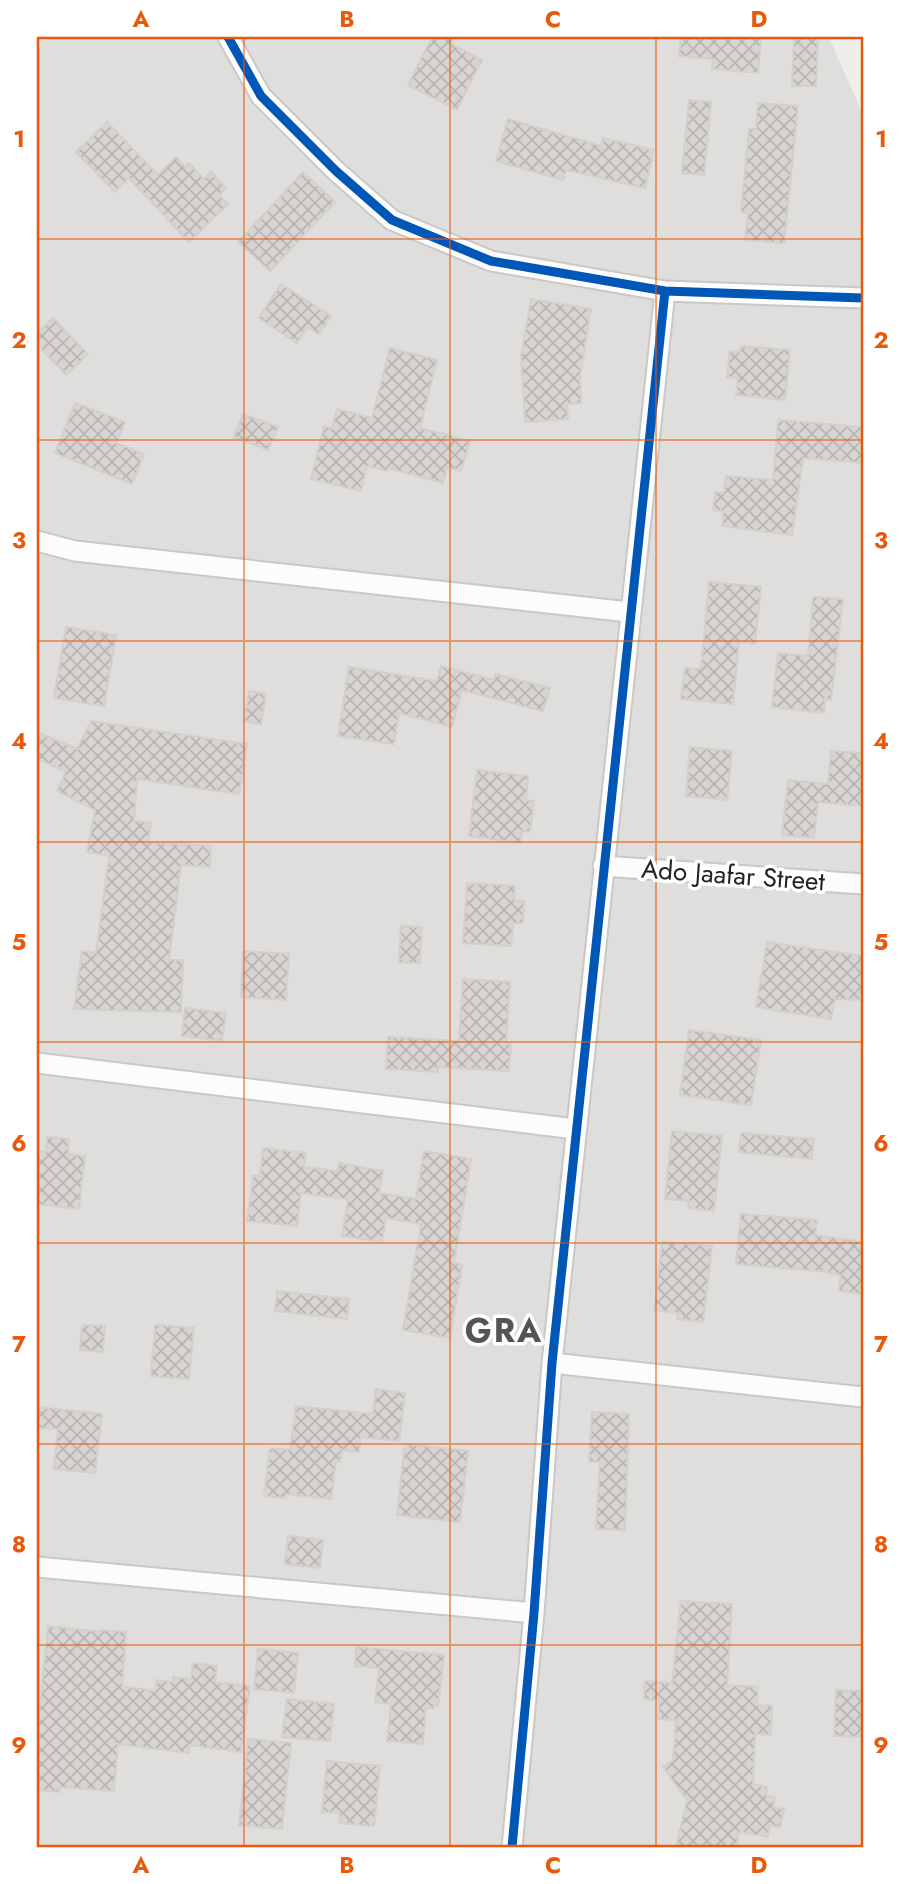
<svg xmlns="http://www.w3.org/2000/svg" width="900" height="1884" viewBox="0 0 900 1884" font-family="Jost,sans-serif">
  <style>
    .residential { fill: #dfdedc }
    .building { fill: url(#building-cross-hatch); stroke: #d3d0cc; stroke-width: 2 }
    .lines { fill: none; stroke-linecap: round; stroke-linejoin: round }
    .street-casing { stroke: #c9c8c7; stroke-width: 23 }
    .street { stroke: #fdfcfc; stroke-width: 19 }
    .cycleway-casing { stroke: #fff; stroke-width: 13 }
    .cycleway { stroke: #0057b8; stroke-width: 9 }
    .grid { fill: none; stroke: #e8590c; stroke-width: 2; stroke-opacity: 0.55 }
    .labels { text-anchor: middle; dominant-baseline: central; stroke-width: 7; stroke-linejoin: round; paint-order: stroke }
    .street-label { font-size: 26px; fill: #222; stroke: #fff }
    .district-label { font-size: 33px; font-weight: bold; letter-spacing: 2px; fill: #555; stroke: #fff }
    .neatline { fill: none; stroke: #e8590c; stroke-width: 2.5 }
    .grid-label { font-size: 23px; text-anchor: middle; font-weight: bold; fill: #e8590c }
  </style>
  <defs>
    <pattern id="building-cross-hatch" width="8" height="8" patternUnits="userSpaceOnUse" patternTransform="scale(1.75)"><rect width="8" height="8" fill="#d7d4d2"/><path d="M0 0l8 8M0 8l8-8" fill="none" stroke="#b8b6b4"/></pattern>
  </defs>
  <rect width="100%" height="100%" fill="#f0eeeb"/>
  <path class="residential" d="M37,37h792l34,78v1732h-826z"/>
  <path class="building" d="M432,37h22l-3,7 31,16 -25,50 -49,-25z
    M681,37h80l-3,36 -46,-4 1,-10 -34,-3z
    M794,37h24l-2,49h-24z
    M689,100l22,2 -7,73 -22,-2z
    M758,103l40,3 -14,137 -39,-3 3,-27 -7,-1 8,-83h7z
    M508,119l93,27 2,-8 51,12 -9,38 -79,-18 -3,10 -67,-19z
    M107,122l51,53 18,-18 9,10 4,-4 15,16 7,-7 15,16 -7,7 9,9 -39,38 -60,-64 -14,14 -39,-40z
    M303,172l32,30 -65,69 -32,-29z
    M281,284l50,32 -12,18 -12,-7 -10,16 -38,-25z
    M531,299l60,10 -11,67 1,27 -14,1 1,15 -43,3 -4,-66z
    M53,318l35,36 -22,21 -29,-31v-11z
    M741,346l49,4 -5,50 -49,-5 2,-17 -11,-1 3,-26 10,1z
    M390,348l47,12 -17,68 50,13 -9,30 -14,-4 -4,16 -55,-15 -1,3 -20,-5 -6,25 -50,-12 13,-53 8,2 5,-19 35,9z
    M75,403l50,19 -9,21 28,11 -12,30 -77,-31z
    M243,414l35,13 -10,23 -34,-13z
    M778,420l85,7v36l-60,-5 -11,77 -70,-9 1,-15 -10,-1 2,-18 9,1 2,-17 47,4z
    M709,582l52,5 -6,57 -16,-2 -6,62 -52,-5 4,-31 16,1z
    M813,597l30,2 -12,101 -6,-1 -1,14 -52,-6 6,-54 30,3z
    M66,627l50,8 -12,71 -50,-8z
    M441,666l53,14 2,-6 54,14 -7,23 -81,-21 -10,37 -53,-14 -5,31 -56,-8 11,-69 88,14z
    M249,691l17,3 -5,30 -17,-3z
    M91,721l156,23 -8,50 -102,-15 -3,42 17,2 -3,19 63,4 -1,21 -29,-2 -12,95h14l-2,52 -107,-3 8,-58 14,2 13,-97 -22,-4 8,-42 -38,-19 9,-20 -29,-12v-27l40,17z
    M690,747l42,4 -5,49 -41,-4z
    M831,751l32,2v53l-45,-4 -4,36 -32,-3 6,-55 40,4z
    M477,770l51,6 -2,24 8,1 -4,31 -8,-1 -2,12 -51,-7z
    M467,883l48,3 -1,14 10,1 -1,22h-10l-2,23 -48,-3z
    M401,926l21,1 -2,36 -21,-1z
    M767,942l96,14v44l-28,-1 -4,20 -75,-12z
    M243,951l46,3 -3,46 -45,-3z
    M463,979l47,3 -4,62h5l-2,27 -71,-4v5l-52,-3 2,-32 71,4z
    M185,1008l41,5 -4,28 -40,-5z
    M689,1030l72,10 -10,65 -71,-10z
    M672,1131l50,5 -8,75 -26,-3 1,-7 -24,-2z
    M741,1133l73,6 -2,20 -73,-7z
    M47,1137l22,2 -1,15 17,2 -6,53 -42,-5v-53l9,1z
    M263,1148l43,5 -2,14 34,4 1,-8 44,8 -4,22 37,6 8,-48 47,8 -17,104 8,2 -12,73 -47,-8 18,-106 -35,-6 -4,24 -40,-6 6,-37 -47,-6 -4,33 -50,-5 6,-45h7z
    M741,1214l76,6 -2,15 48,7v52l-24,-3 2,-16 -13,-2v-1l-92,-8z
    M662,1242l50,4 -9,76 -26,-3 1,-6 -24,-3z
    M277,1291l72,8 -2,20 -72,-8z
    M82,1325l23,1 -2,26 -23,-2z
    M155,1325l39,3 -5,51 -38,-3z
    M376,1389l29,4 -6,48 -38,-4 -2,15 -17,-2 -2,12h-4l-5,37 -45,-5v4l-22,-2 6,-48 20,2 6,-44 77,8z
    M37,1407l65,7 -7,59 -41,-4 4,-40 -21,-1z
    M592,1412l37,2 -4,116 -29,-1 4,-67h-11z
    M405,1444l63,7 -8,71 -63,-7z
    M288,1536l35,4 -3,28 -35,-4z
    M681,1601l51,3 -5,81 31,2 -1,18 15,1 -1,29 -16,-1 -2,50 14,3 -1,8 9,2 -2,11 11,1 -4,18 -10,-2 -2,12 -29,-5 -3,15h-60l11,-47 -24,-33 10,-7 3,-40 -18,-1 1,-19 -15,-1 1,-18 27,2z
    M48,1626l54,6v-2l24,2 -4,54 33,5 2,-11 16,2v-5l18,2 2,-16 24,3 -2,16 35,4 -9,66 -51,-7 -1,8 -71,-9 -4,47 -55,-4v5l-22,-2v-57z
    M356,1647l88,8 -6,51h-4l-1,3 -7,-1 -3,36 -36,-3 4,-37 -16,-2 4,-34 -24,-2z
    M258,1649l40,4 -4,40 -40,-4z
    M836,1690l27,1v46l-29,-1z
    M287,1699l47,5 -4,37 -48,-4z
    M248,1739l43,4 -9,86 -43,-4z
    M327,1761l53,5 -6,60 -35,-3 1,-10 -18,-1z"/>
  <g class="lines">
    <g class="street-casing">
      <path id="street" d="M228,37l33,59 75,75 56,49 99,41 174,30 198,7
        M37,541l38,10 554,61
        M603,866l260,18
        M37,1063l538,66
        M552,1363l311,34
        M37,1567l497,46
        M512,1847l22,-234 18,-250 113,-1072"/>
    </g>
    <use href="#street" class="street"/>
    <g class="cycleway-casing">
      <path id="cycleway" d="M228,37l33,59 75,75 56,49 99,41 174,30 198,7
        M512,1847l22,-234 18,-250 113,-1072"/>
    </g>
    <use href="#cycleway" class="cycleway"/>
  </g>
  <path class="grid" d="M244,37v1810M450,37v1810M656,37v1810M37,239h826M37,440h826M37,641h826M37,842h826M37,1042h826M37,1243h826M37,1444h826M37,1645h826"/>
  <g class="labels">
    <g class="street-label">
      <text transform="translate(733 875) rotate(4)">Ado Jaafar Street</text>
    </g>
    <g class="district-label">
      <text x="504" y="1330">GRA</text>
    </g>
  </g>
  <rect width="900" height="1884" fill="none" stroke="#ffffff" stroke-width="77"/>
  <rect x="38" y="38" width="824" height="1808" class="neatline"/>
  <g class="grid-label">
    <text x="141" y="27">A</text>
    <text x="347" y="27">B</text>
    <text x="553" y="27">C</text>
    <text x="759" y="27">D</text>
    <text x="19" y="147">1</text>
    <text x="881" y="147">1</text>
    <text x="19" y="348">2</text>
    <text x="881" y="348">2</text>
    <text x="19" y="548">3</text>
    <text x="881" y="548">3</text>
    <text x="19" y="749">4</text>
    <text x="881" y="749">4</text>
    <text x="19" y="950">5</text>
    <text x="881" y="950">5</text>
    <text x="19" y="1151">6</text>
    <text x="881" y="1151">6</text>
    <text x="19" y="1352">7</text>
    <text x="881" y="1352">7</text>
    <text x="19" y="1552">8</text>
    <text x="881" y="1552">8</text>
    <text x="19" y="1753">9</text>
    <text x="881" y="1753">9</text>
    <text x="141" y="1873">A</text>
    <text x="347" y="1873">B</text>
    <text x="553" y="1873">C</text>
    <text x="759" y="1873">D</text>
  </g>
</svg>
